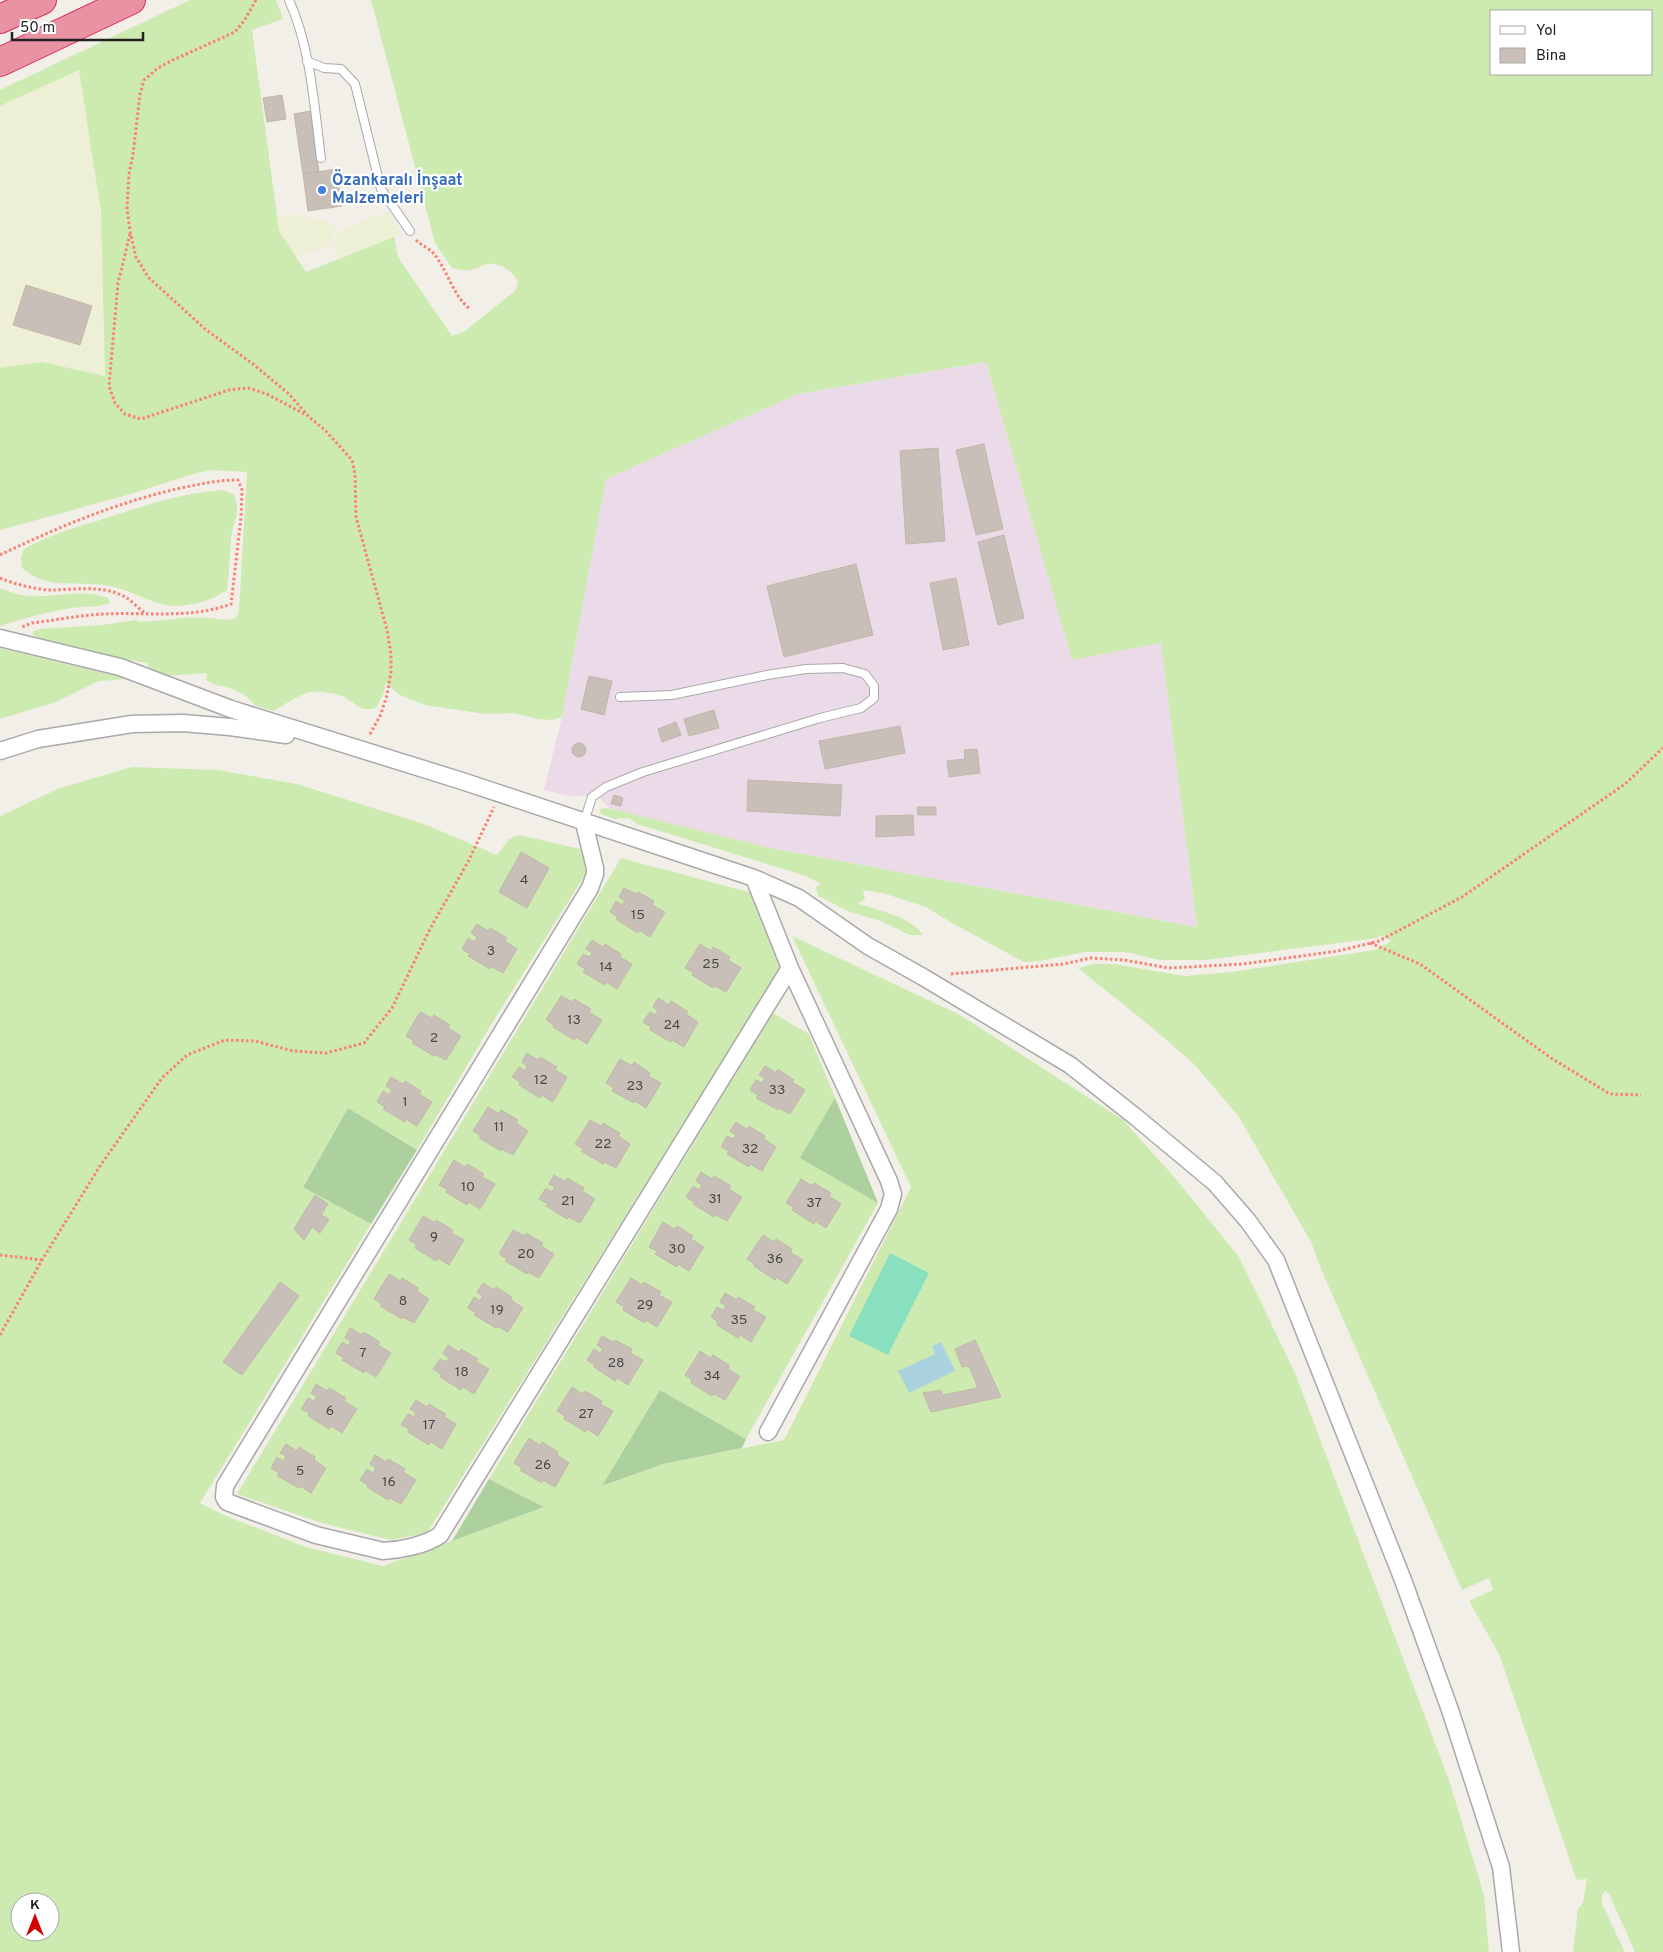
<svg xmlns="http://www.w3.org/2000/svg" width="1663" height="1952" viewBox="0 0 1663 1952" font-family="Overpass,sans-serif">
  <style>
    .industrial { fill: #ebdbe8 }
    .farmland { fill: #eef0d5 }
    .grass { fill: #cdebb0; fill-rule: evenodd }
    .forest { fill: #add19e }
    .pitch { fill: #88e0be }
    .water { fill: #aad3df }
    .building { fill: #c7bfb8; stroke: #c4b6ab }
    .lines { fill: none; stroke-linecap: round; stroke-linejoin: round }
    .lane-casing { stroke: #a9a9a9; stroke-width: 10 }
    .street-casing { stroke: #a9a9a9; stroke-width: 19 }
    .highway-casing { stroke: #dc2a67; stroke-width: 30 }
    .path { stroke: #fa8072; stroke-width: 3; stroke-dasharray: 2.5 2.5; stroke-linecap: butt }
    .lane { stroke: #fff; stroke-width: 8 }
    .street { stroke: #fff; stroke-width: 16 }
    .highway { stroke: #e892a2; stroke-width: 28 }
    .shop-dot { fill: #3f7fe0; stroke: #fff; stroke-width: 2 }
    .labels { text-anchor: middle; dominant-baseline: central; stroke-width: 4.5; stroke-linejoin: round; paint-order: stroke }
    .number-label { font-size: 14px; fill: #4b4948 }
    .shop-label { font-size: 16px; font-weight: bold; fill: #366cbe; stroke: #fff; text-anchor: start }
  </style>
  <rect width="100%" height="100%" fill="#f2efe9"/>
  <path class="industrial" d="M986,362l86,297 89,-17 36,285 -427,-79 -161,-40 -9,-10 -20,-2 -6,1 -30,-7 18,-73 44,-238 192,-85z"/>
  <path class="farmland" d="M79,69l22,143 4,164 -63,-14 -42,6v-262z
    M388,211l14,23 -63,25 -6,-12 5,-16z
    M293,214l32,7 11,8 -5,16 -35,12 -17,-26 -2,-15z"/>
  <path class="grass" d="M190,0h86l7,19 -31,11 27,201 27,41 88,-35 4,20 54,79 13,-5 51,-41 2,-9c-7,-10 -17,-19 -31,-17 -5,1 -10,5 -15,6 -7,1 -14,-1 -20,-2l-17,-25 -62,-236 -3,-7h1293v1952h-28l-26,-58 -4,-3 -3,4v9l23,48h-52l5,-43 5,-6 4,-25 -10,3 -78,-227 -30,-53 24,-11 -4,-12 -27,12 -141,-321 -10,-27 -72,-125 -44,-52 -40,-35 -77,-62 15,-4h21l71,12 46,-4 144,-22 17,-9 -13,-6 -1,3 -173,22h-45l-35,-8h-40l-45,9 -16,1 -72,-39 -26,-16 -40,-13 -23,-4 2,9 -7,5c20,6 53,13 65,31h-13l-29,-14 -31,-9 -32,-16 -2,-9 5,-3 -15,-8 -169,-52 -8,-6 -14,1 -14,-5 -1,-5 9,-1 161,40 427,79 -36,-284 -89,17 -86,-298 -188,32 -192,85 -44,238 -10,3 -14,-1 -24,-6 -29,1 -60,-9 -25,-10 -15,-12 -1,10 -8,15c-18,5 -20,-6 -34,-12 -7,-3 -24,-5 -31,-4 -14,3 -26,13 -38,19l-17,-5 -11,-11 -18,-8 -12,-2 -9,-5 1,-7 -55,4 -5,-14c-22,-4 -100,-16 -114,-29v-3l8,-2 61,-4 34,-5 3,2c25,-1 46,-6 71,-4 9,0 18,4 26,0l3,-8 8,-138 -37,-2 -17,4 -62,20 -131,36v-162l42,-6 63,14 -4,-164 -22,-142 -79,36v-16zM1492,11h160v63h-160z
    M223,490l11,5c8,19 -1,25 -3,43 -1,17 -2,35 -4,52 -16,11 -35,16 -54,16 -20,-1 -40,-15 -59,-19 -34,-9 -64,6 -92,-19l-1,-10 3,-9c24,-14 53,-22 79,-30 40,-13 78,-26 120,-29z
    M0,588c7,3 15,6 22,7 29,5 57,-8 86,3l2,5c-13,5 -25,3 -39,5 -24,4 -48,10 -71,18z
    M0,648l129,31 -30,2 -43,21 -56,17z
    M132,767l86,3 79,14 127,40 73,31 12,-16 10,-4 66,15 5,17 -93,148 -80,135 -69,-42 -45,78 68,38 -171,279 26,13 80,31 77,19 161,-59 -55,-28 284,-466 36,21 69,169 -132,236 -86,-49 -57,96 60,-22 121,-24 127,-253 -119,-251 168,79 163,105 53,59 63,78 56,116 154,407 35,115 5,57h-1489v-1136l60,-28zM20,1902h30v30h-30z
    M621,858l131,35 28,76 -353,564 -36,7 -70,-17 -84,-29z"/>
  <path class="forest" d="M835,1098l43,105 -78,-45z
    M348,1108l69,42 -46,74 -68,-37z
    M660,1390l86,49 -4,9 -79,16 -61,22z
    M489,1479l55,28 -92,34z"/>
  <path class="pitch" d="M890,1253l39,20 -41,82 -39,-19z"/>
  <path class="water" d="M941,1342l14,29 -46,22 -11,-22 37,-17 -3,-8z"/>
  <path class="building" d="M282,95l4,24 -19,3 -4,-24z
    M310,111l9,61 -16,2 -9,-60z
    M336,169l6,37 -34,5 -5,-37z
    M26,285l66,21 -12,39 -67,-20z
    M984,444l19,85 -27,6 -20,-85z
    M938,448l7,93 -39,3 -6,-93z
    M1004,535l20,83 -26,7 -20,-83z
    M856,564l17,71 -89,22 -17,-71z
    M956,578l13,67 -26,5 -13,-67z
    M589,676l23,5 -8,34 -23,-6z
    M714,710l5,18 -30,8 -5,-17z
    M676,722l5,13 -19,7 -4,-13z
    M900,726l5,27 -80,16 -6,-28z
    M572 750a7 7 0 1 1 14 0a7 7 0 1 1-14 0Z
    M977,749l3,24 -31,4 -2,-16 18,-2 -1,-9z
    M748,780l94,5 -2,31 -93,-5z
    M614,795l9,3 -2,8 -10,-2z
    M917,807h19v8h-18z
    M913,815l1,20 -38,2v-21z
    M521,852l28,16 -22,40 -28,-16z
    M624,888l12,6 2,-2 16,9 -2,4 13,7 -15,25 -11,-7 -1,3 -22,-14 2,-2 -8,-5 6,-11 6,4 3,-4 -6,-4z
    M477,924l11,7 2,-3 17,10 -2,3 12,8 -14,24 -12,-7 -1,3 -22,-13 2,-2 -8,-5 6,-11 6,4 3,-5 -6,-4z
    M592,940l11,7 2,-3 16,10 -1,3 12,7 -15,25 -11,-7 -1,3 -22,-13 2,-3 -8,-5 6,-10 6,3 3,-4 -6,-4z
    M700,944l11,7 2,-4 17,10 -2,3 13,8 -15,24 -11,-6 -2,2 -21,-13 2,-2 -9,-5z
    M561,996l11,6 2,-3 17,10 -2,3 13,8 -15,24 -11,-7 -2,3 -21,-13 1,-2 -8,-5z
    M658,998l11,7 2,-4 17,11 -2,2 12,8 -14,25 -12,-7 -1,2 -21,-12 1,-3 -8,-5 7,-10 6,3 2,-5 -5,-3z
    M420,1012l12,6 2,-3 16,10 -2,3 13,8 -15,24 -11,-6 -1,2 -22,-13 2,-2 -8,-5z
    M527,1053l11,7 2,-3 17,10 -2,3 12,7 -14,25 -11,-7 -2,3 -21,-13 1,-3 -8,-5 7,-10 6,4 2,-5 -5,-4z
    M620,1059l12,7 2,-4 16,11 -2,3 13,7 -15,25 -11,-7 -1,2 -22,-12 2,-3 -8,-5z
    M765,1066l11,7 2,-4 16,11 -2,2 13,8 -15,24 -11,-6 -1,2 -22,-12 2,-3 -8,-5 6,-10 6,3 3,-5 -6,-3z
    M391,1077l12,7 2,-3 16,10 -2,3 13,8 -15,24 -11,-7 -1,3 -22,-13 2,-2 -8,-5 6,-11 6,4 3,-5 -6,-4z
    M488,1107l11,7 2,-4 17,10 -2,3 12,8 -15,24 -11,-6 -1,2 -22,-13 2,-2 -8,-5z
    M590,1120l11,6 2,-3 17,10 -2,3 12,8 -14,24 -12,-6 -1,2 -22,-13 2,-2 -8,-5z
    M736,1122l11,7 2,-3 16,10 -1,3 12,8 -14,24 -12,-7 -1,3 -22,-13 2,-3 -8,-4 6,-11 6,3 3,-4 -6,-4z
    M454,1160l11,7 2,-3 17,10 -2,3 13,7 -15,25 -11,-7 -2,3 -21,-13 1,-3 -8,-4z
    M701,1172l11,7 2,-3 17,10 -2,3 13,8 -15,24 -11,-6 -2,2 -21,-13 1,-2 -8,-5 7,-11 6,4 3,-5 -6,-4z
    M554,1175l11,6 2,-3 17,10 -2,3 13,8 -15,24 -11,-6 -2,2 -21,-13 2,-2 -9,-5 7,-11 6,4 3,-5 -6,-3z
    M801,1179l11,7 2,-3 17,10 -2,3 12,8 -15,24 -11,-7 -1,3 -22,-14 2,-2 -8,-5z
    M315,1195l13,9 -7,11 8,4 -9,14 -8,-6 -8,13 -10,-11z
    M423,1216l12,7 1,-3 17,10 -2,3 13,7 -15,25 -11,-7 -2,3 -21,-13 2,-3 -8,-5z
    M663,1222l11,7 3,-3 16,10 -2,3 13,8 -15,24 -11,-7 -1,3 -22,-13 2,-3 -8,-4z
    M513,1230l12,6 1,-3 17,10 -2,3 13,8 -15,24 -11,-6 -1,2 -22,-13 2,-2 -8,-5z
    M763,1235l11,7 2,-3 16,10 -2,3 13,8 -16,24 -11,-7 -1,3 -21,-14 1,-2 -8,-5z
    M389,1274l11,7 2,-3 16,10 -1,3 12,8 -15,24 -11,-6 -1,2 -22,-13 2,-2 -8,-5z
    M631,1278l11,7 2,-3 17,10 -2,3 13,7 -15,25 -11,-7 -2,3 -21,-13 1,-3 -8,-5z
    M280,1282l19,14 -57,79 -19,-13z
    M483,1283l11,7 2,-3 16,10 -1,3 12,8 -15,24 -11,-6 -1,2 -22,-13 2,-2 -8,-5 6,-11 6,4 3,-5 -6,-4z
    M725,1293l12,7 1,-3 17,10 -2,3 13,7 -15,25 -11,-7 -2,3 -21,-13 1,-3 -7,-5 6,-10 6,3 3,-4 -6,-4z
    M350,1328l12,7 2,-3 16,10 -2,3 13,8 -15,24 -11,-7 -1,3 -22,-13 2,-2 -8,-5 6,-11 6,4 3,-5 -6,-3z
    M602,1336l11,6 2,-2 17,9 -2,4 13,7 -15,25 -11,-7 -2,3 -21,-14 1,-2 -8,-5 7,-11 6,4 3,-4 -6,-4z
    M975,1340l26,57 -70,15 -8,-19 18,-3 2,5 35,-7 -9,-22 -7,1 -7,-18z
    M448,1345l11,7 2,-3 17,10 -2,3 13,7 -15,25 -11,-7 -2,3 -21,-13 1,-3 -8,-5 7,-10 6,3 3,-4 -6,-4z
    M700,1351l11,7 2,-3 16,10 -1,4 12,7 -15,24 -11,-6 -2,2 -21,-13 1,-3 -7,-5z
    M316,1384l11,7 2,-3 17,10 -2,3 13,8 -15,24 -11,-7 -2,3 -21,-13 1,-3 -8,-4 7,-11 6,3 3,-4 -6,-4z
    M572,1387l11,7 2,-3 17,10 -2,3 13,7 -15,25 -11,-7 -2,3 -21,-13 1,-3 -8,-5z
    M416,1400l11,7 2,-3 17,10 -2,3 12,7 -14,25 -11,-7 -2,3 -21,-13 1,-3 -8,-4 7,-11 6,3 2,-4 -6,-4z
    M529,1438l11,7 2,-3 16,10 -1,3 12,8 -14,24 -12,-7 -1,3 -22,-13 2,-2 -8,-5z
    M286,1444l11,7 2,-4 16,10 -1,3 12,8 -15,25 -11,-7 -1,2 -22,-12 2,-3 -8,-5 6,-11 6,4 3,-5 -6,-3z
    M375,1455l11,7 2,-3 17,10 -2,3 13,8 -15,24 -11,-6 -2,2 -21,-13 1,-2 -8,-5 7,-11 6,4 3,-5 -6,-4z"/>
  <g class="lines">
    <g class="lane-casing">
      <path id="lane" d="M289,0c22,49 25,105 32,158
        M307,61l17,7 17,1 14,15 26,105 29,42
        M584,822l8,-25 14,-10 37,-15 177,-54 41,-10 13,-10v-12l-9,-12 -22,-6 -37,1 -39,6 -95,20 -52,2"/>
    </g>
    <g class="street-casing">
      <path id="street" d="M0,638l120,29 111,42 231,72 292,97 45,20 69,48 55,31 147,88 67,53 78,65 33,38 28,39 127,320 47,130 51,157 10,85
        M0,751l38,-12 94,-15 51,-1 47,4 56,8
        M584,823l11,45v6l-5,14 -365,598 -1,11 3,5 89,33 67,16c18,-1 43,-6 57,-16l350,-567
        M754,878l36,90 99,213 4,13 -4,15 -121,223"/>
    </g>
    <g class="highway-casing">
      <path id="highway" d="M0,19l42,-19
        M0,62l131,-62"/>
    </g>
    <path class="path" d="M256,0l-12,21 -9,11 -62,28 -15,8 -14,12 -4,14 -7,61 -4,19 -2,34 3,23 6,26 12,20 57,52 48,35 36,30 20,23 16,13 27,30 3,15 1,42 31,113 4,24v18l-4,23 -6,19 -12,22
      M130,234l-12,49 -9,103 6,17 10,11 16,5 88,-29 19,-2 19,6 41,22
      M416,240c5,5 13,8 18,14 14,17 19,42 36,55
      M0,555c58,-28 118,-53 181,-67 19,-4 37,-8 57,-8l4,10 -1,28 -10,86c-40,15 -85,8 -126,10 -24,1 -49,6 -73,9l-10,4
      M0,578c14,6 34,11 50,12 25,0 54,-6 77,8 6,4 12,11 18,15
      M1370,943l50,21 131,94 59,36 31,1
      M951,974l112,-10 28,-6 33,2 45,8 74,-4 95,-13 41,-10 83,-44 163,-113 38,-36
      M0,1255l42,5
      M0,1335l42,-75 58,-94 62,-88 25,-23 38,-15 30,1 38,10 33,2 38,-10 28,-35 38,-79 39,-69 25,-53"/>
    <use href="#lane" class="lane"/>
    <use href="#street" class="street"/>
    <use href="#highway" class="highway"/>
  </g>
  <circle class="shop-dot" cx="322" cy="190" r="5"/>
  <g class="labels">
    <g class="number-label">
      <text x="524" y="880">4</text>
      <text x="638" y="915">15</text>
      <text x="491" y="951">3</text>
      <text x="711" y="964">25</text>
      <text x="606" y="967">14</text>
      <text x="574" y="1020">13</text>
      <text x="672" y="1025">24</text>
      <text x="434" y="1038">2</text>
      <text x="541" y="1080">12</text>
      <text x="635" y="1086">23</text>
      <text x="777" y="1090">33</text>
      <text x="405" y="1102">1</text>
      <text x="499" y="1127">11</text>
      <text x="603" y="1144">22</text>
      <text x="750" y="1149">32</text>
      <text x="468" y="1187">10</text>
      <text x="715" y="1199">31</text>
      <text x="568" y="1201">21</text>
      <text x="814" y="1203">37</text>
      <text x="434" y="1237">9</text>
      <text x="677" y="1249">30</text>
      <text x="526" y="1254">20</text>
      <text x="775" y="1259">36</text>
      <text x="403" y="1301">8</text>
      <text x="645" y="1305">29</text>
      <text x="497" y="1310">19</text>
      <text x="739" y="1320">35</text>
      <text x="363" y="1353">7</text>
      <text x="616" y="1363">28</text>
      <text x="462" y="1372">18</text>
      <text x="712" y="1376">34</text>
      <text x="330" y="1411">6</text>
      <text x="586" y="1414">27</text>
      <text x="429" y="1425">17</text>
      <text x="543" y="1465">26</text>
      <text x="300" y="1471">5</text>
      <text x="389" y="1482">16</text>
    </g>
    <g class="shop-label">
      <text x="332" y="181">Özankaralı İnşaat<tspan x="332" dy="18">Malzemeleri</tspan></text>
    </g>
  </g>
  <rect x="1490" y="10" width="162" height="65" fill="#ffffff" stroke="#a7a7a7"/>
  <rect x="1500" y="26" width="25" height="8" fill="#ffffff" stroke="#a7a7a7"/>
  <text x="1536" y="35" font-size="15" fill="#222222">Yol</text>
  <rect x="1500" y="48" width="25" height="15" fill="#c7bfb8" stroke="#a7a7a7"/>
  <text x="1536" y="60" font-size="15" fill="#222222">Bina</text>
  <g transform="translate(35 1917)"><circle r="24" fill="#ffffff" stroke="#a7a7a7"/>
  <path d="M0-4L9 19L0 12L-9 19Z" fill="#d40000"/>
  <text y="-8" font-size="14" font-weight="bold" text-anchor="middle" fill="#222222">K</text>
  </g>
  <path d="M12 32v8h131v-8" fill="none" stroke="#222222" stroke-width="2.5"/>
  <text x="20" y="32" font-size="15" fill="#222222" stroke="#ffffff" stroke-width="4" paint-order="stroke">50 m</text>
</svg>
